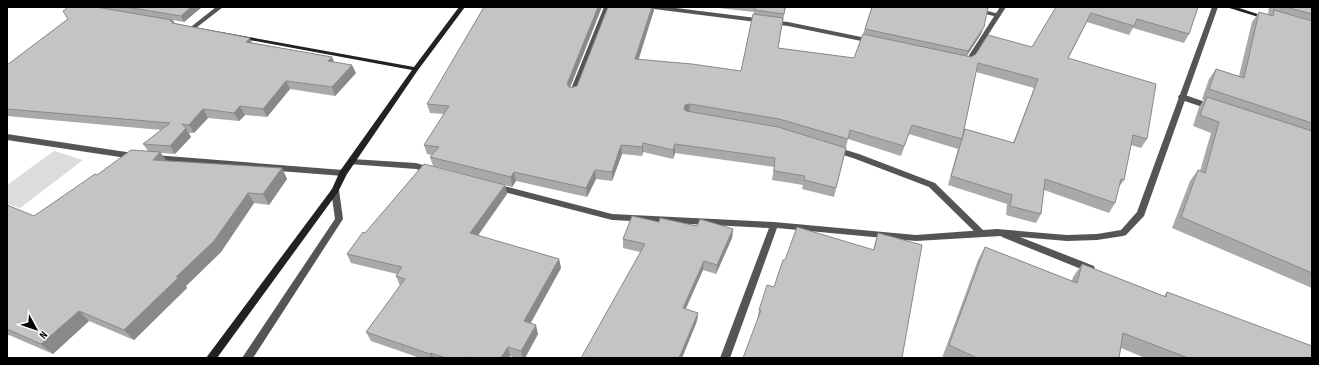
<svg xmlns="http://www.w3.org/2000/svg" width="1319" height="365" viewBox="0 0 1319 365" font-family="'Sofia Sans Condensed',sans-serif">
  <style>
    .green { fill: #dcdcdc }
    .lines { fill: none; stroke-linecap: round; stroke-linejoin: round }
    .lane { fill: #555; fill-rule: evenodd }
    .street { fill: #555; fill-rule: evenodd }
    .secondary { fill: #222; fill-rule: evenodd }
    .wall { fill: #a9a9a9; fill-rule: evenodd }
    .shaded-wall { fill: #898989 }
    .building { fill: #c4c4c4; stroke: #898989 }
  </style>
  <rect width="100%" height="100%" fill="#fff"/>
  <path class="green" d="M54,151l29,9 -63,48 -13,-4v-19z"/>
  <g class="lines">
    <path class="lane" d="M604,7h6l-33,87 -4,2h-2l-2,-2z
      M959,7h11l30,7 1,1 -3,2 -38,-9z
      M1179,95h6l29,10 1,2 -1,2h-6l-29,-10 -1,-2z
      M836,147l23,7 76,29 49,48 1,2 -1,2h-6l-49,-48 -76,-29 -20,-6 -1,-2z"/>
    <path class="street" d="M216,7h7l-27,21h-4v-2z
      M651,7h17l120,15 83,17 3,2 -3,2 -83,-17 -134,-17z
      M1000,7h6l-36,56 -8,-1v-2h4z
      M1212,7h6l-74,209 -18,19 -3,1 -26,4 -30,1 -47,-4 74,29 1,3 -1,3 -3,1 -89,-36 -1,-1 -85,5 -139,-13 -47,130h-10l49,-130 -157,-8 -116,-30 -4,-3 4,-3 116,30 162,8 142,13 81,-6 70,6 30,-1 24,-4 16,-18z
      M7,134l126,19 4,3 -4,3 -126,-19z
      M155,155l188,15 4,3 -4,3 -188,-15 -4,-3z
      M352,159l64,4 18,5 1,2 -4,3 -15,-4 -67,-5 -1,-2z
      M335,187l4,3 4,29 -90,139h-11l93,-139 -4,-29z"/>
    <path class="secondary" d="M459,7h6l-47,63 -71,104 -9,18 -121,166h-11l126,-169 8,-18 72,-101 -244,-45 -3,-2 1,-1 248,45z
      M1226,7h10l34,11 -1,1h-4z"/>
  </g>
  <path class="wall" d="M68,7h134l-18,15 -11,-2 2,4 78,19 79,14 2,5 22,11 -21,23 -45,-7 -23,28 -22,-2 -6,6 -31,-3 -14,15h-5l2,4 -16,17 -14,-1 5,8 116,7 5,11 -18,26 -15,-2 -33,49 -35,34 1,2 -53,52 -45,-19 -36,33 -44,-19 -2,1v-131l27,11 63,-41 51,-24 -5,-7 18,-14 -154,-14v-51l61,-46z
    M652,7h2v3l-16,49 103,12 13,-59 -44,-5h77l-2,3 -7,38 76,10 9,-24 9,-27h115l-6,27 -14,22 4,1 61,-10 24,-40h142l-9,27 -5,9 -51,-15 -4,7 -42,-13 -19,37 79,80 -6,9 -10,-3 -7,35 -5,7 -4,16 -6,10 -65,-23 -3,24 -5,9 -30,-8 1,-11 -59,-19 11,-40 -1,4 -49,-15 -8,22 -53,-17 -14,58 -32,-8 1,-4 -31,-5 2,-13 -99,-14 -2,6 -30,-7 -1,4 -20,-2 -10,27 -16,-2 -9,18 -71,-16 -4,6 -79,-21 -3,-9 2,-2 -5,-1 -3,-9 20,-31 -14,-1 -3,-9 143,-16 7,-2zM976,72l58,16 -21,55 -48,-14 -2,6z
    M1269,7h43v281l-140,-60 18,-47 8,-11 2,1 11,-38 -18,-7 6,-19 5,-7 -2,-1 7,-20 7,-10 23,7 13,-54 7,-10 9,2z
    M505,185l2,9 -29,42 81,23 2,9 -31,55 8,11 -13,24h-8l-7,-2 -1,2h-89l-49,-17 -5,-9 34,-46 -4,-10 1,-2 -46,-11 -4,-9 18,-21z
    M659,222l74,7 -1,9 -16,36 -13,-4 -17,39 12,4 -1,8 -15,37 -42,-106 -17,-4v-9z
    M878,233l44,12 -165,75 2,-10 15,-23 99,-37z
    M985,247l87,34 1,-4 9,-13 82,32 3,-4 145,66h-167l-24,-10 -2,10h-177l36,-98z"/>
  <path class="shaded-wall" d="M191,7h11l-18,15 -3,-6z
    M598,7h4l-34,86 -1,-9z
    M652,7h2v3l-18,58 -1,-9z
    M984,27l-3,7 -16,24 3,-7z
    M250,38l4,9 -8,-5z
    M332,57l3,8 -7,-4z
    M352,65l4,8 -21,23 -3,-9z
    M286,81l4,8 -23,28 -4,-8z
    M690,104l-1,10h-4l-1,-5 1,-4z
    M240,106l5,9 -6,6 -5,-8z
    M203,109l5,9 -14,15 -5,-8z
    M186,128l5,9 -16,17 -5,-8z
    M643,143v9l-1,4v-9z
    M675,144v9l-2,6v-9z
    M621,145l1,9 -10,27v-9z
    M160,152l8,11 -15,-3z
    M282,168l5,11 -18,26 -6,-11z
    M595,170l1,9 -9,18 -1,-9z
    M514,172l2,9 -4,6 -1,-10z
    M505,185l2,9 -35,49 -2,-10z
    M248,193l6,10 -33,49 -35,34 1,2 -53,52 -10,-10 52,-53z
    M733,229l-1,9 -16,36 1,-9z
    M559,259l2,9 -34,62 -3,-9z
    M704,261l-1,9 -21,46 1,-8z
    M79,311l10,10 -36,33 -12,-10z
    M698,313l-1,8 -15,37h-3z
    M536,325l2,9 -13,24h-2l-2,-7z
    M508,347l2,9 -1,2h-8z
    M431,353l3,5h-2l-2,-4z"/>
  <path class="building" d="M68,7h28l76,13 -2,1 4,1 -2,1 78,15 -4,4 86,15 -4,4 24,4 -20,22 -46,-6 -23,28 -23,-3 -6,7 -31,-4 -14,16 -7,-1 4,4 -16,18 -27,-2 27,-21 -163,-14v-44l61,-46 -5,-8z
    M126,7h65l-10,9z
    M484,7h114l-31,77 3,4 7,-2 31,-79h44l-17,52 57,5 49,7 12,-57 30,4 -5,30 76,10 9,-24 108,23 5,-3 12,-19 44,12 24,-40h142l-9,27 -52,-15 -3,7 -43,-13 -23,45 88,26 -9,55 -14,-4 -9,45 -3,-1 -6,24 -70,-24 -4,35 -31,-8 2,-11 -61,-19 14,-47 49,14 24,-64 -60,-16 -16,76 -50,-14 -8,21 -54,-16 -2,9 -69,-20 -89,-15 -5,1 -1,4 2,2 92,16 68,21 -10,40 -32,-8 1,-4 -31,-5 1,-13 -100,-14 -2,6 -30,-7 -1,4 -21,-2 -9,27 -17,-2 -9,18 -72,-16 -3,5 -81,-20 9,-10 -15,-2 25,-39 -22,-2z
    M755,7h30l-1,7 -29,-4z
    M872,7h110l6,1 -4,19 -16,24 -103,-22z
    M1286,7h26v7z
    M1274,10l38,11v102l-103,-34 7,-20 28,9 15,-66 14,4z
    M1207,97l105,34v142l-131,-56 17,-47 7,3 14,-51 -19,-7z
    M131,150l29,2 -7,8 129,8 -19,26 -15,-1 -34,48 -38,36h3l-55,53 -45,-19 -38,33 -34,-15v-124l27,11 61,-42 2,1z
    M424,164l81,21 -35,48 89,26 -35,62 12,4 -15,26 -13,-4 -7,11h-28l-5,-1 -1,1h-21l-15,-5 -1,1 -64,-22 39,-53 -9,-3 6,-9 -55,-13 16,-22 2,1z
    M632,216l27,6 1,-4 37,8 3,-7 33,10 -16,36 -13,-4 -21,47 15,5 -19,45h-98l64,-114 -22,-5z
    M797,227l77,23 4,-17 44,12 -20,113h-159l18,-48h-2l8,-25 7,2 9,-27h2z
    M985,247l92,36 5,-19 84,33 1,-5 145,54v12h-124l-65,-25 -4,25h-142l-28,-13z"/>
  <rect width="1319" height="365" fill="none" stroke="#000000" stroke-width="16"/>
  <g transform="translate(36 329) rotate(130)" stroke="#ffffff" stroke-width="3" paint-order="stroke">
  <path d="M0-3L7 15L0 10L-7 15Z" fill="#000000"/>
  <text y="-6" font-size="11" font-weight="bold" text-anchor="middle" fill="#000000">N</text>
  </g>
</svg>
